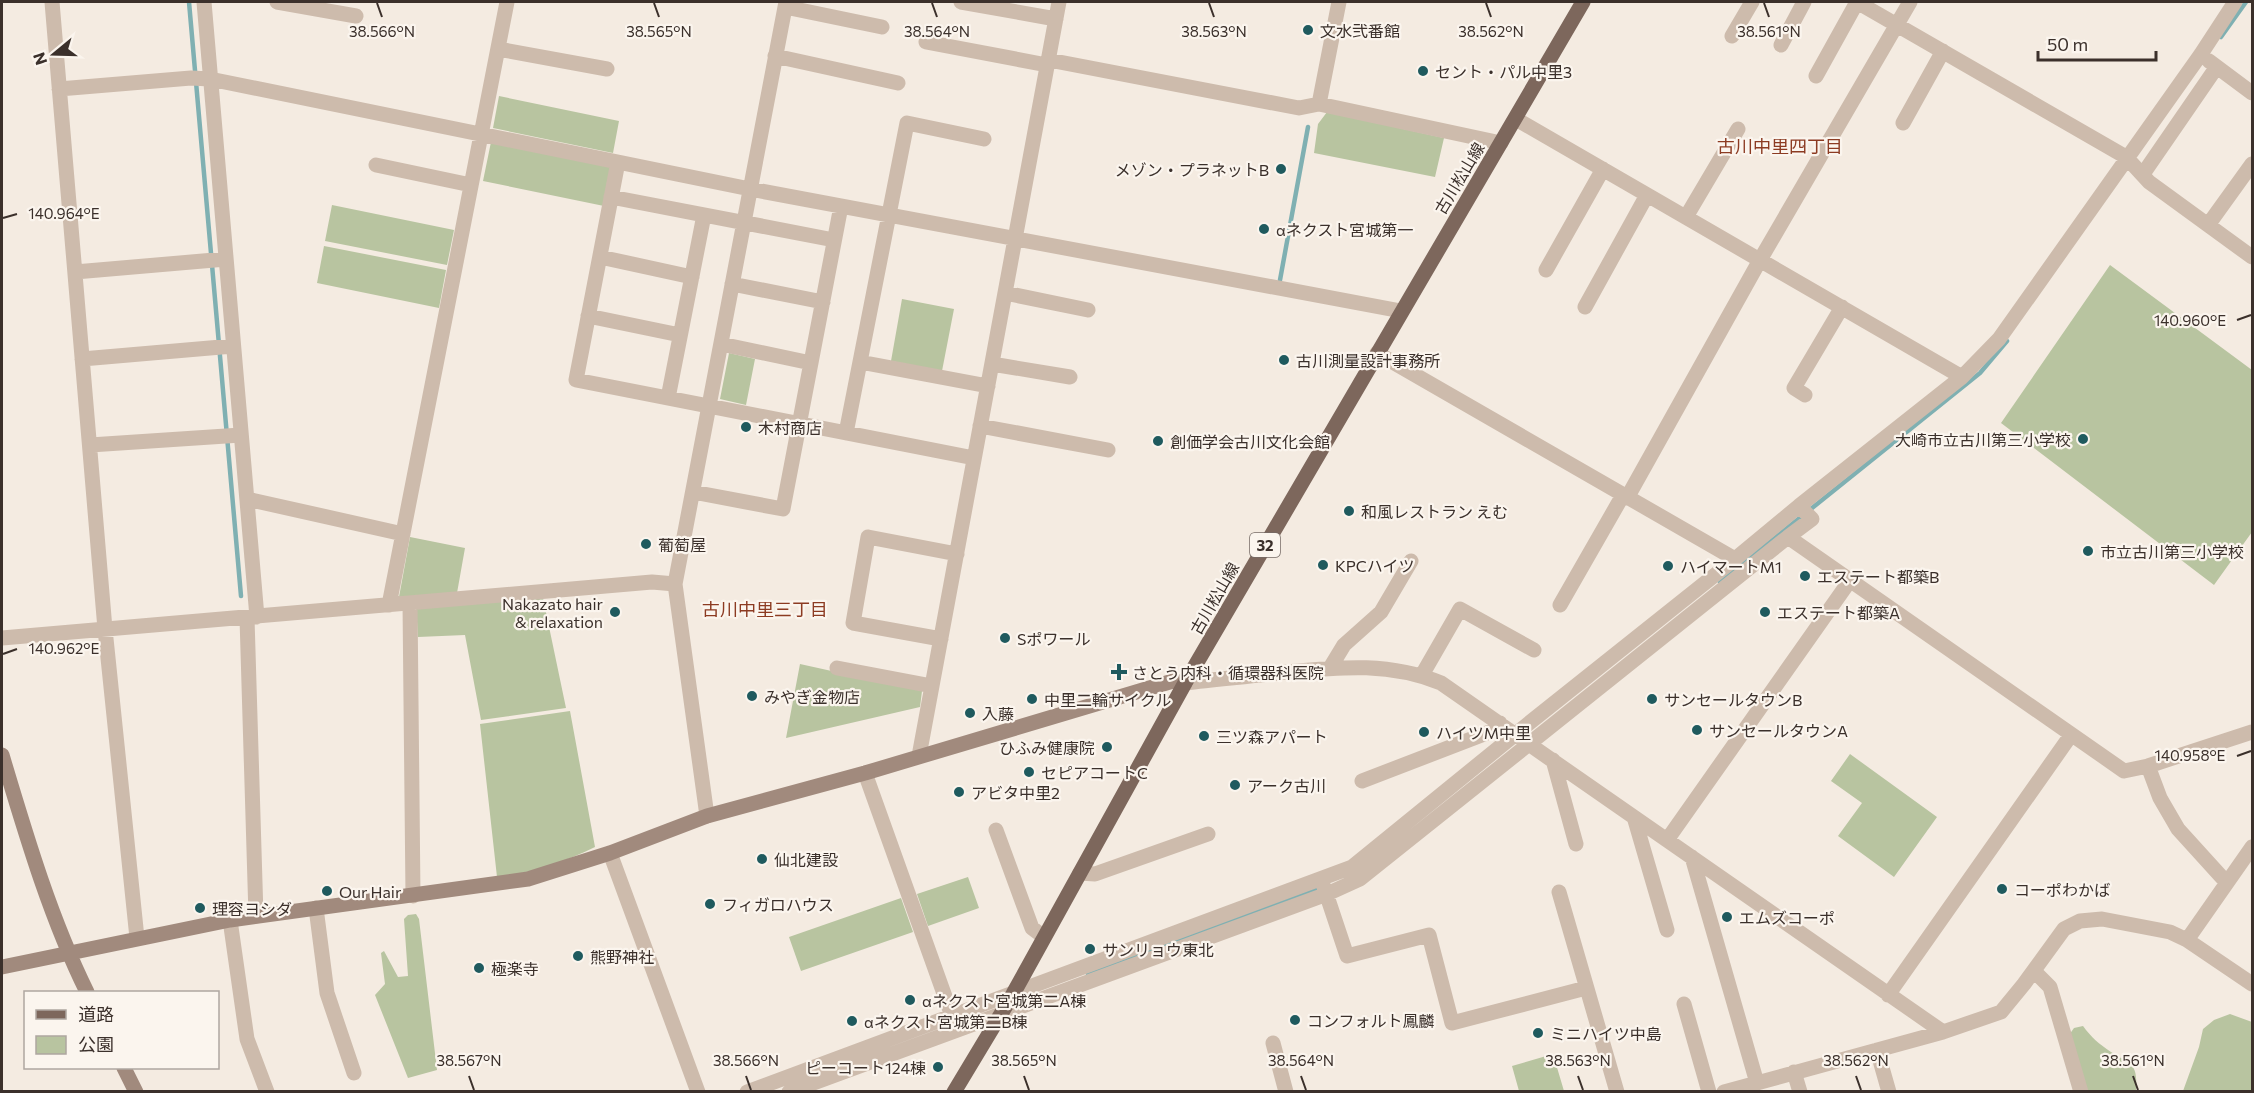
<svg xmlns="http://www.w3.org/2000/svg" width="2254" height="1093" viewBox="0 0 2254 1093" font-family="Commissioner,'Noto Sans JP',sans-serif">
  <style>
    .green { fill: #b8c4a0 }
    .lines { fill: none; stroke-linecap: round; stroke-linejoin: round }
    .stream { stroke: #7fb0b2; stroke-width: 4.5 }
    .street { stroke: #cdbbac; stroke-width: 15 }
    .secondary { stroke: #a18a7d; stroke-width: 15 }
    .primary { stroke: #7d675c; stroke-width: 15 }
    .ticks { fill: none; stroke: #3b302b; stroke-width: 2 }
    .poi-dot { fill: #1f5a5e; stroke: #fbf5ee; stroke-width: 2 }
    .labels { text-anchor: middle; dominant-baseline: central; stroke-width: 4.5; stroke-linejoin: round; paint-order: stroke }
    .shield { fill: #fbf5ee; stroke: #756b66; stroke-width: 1.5 }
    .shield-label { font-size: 15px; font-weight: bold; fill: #3b302b }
    .poi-label { font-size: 16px; fill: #3b302b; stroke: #fbf5ee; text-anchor: start }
    .street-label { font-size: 16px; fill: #3b302b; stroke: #fbf5ee }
    .neighbourhood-label { font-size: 18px; fill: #8c3b22; stroke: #fbf5ee }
    .ticks-label { font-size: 15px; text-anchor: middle; fill: #3b302b; stroke: #fbf5ee; stroke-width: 4.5; stroke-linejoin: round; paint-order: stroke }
  </style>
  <rect width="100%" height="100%" fill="#f4ebe1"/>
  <path class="green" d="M499,96l120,25 -6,32 -120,-25z
    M1327,112l117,26 -9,39 -121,-24 4,-29z
    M491,142l121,25 -8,39 -121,-25z
    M332,205l122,25 -7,35 -122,-24z
    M324,246l122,24 -7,38 -122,-25z
    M2110,265l142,105v162l-38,53 -213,-162z
    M902,299l52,10 -12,62 -51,-10z
    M729,353l26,6 -9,46 -26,-6z
    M410,537l55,11 -8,45 -58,4z
    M543,598l23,110 -85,12 -16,-85 -47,2 -2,-31z
    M800,664l122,27 -2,16 -134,31z
    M570,711l25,136c-31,15 -63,26 -98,30l-17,-153z
    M1850,754l87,63 -43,60 -56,-41 24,-33 -31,-22z
    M968,877l11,31 -51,18 -11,-32z
    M901,898l12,34 -112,39 -12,-34z
    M416,914l3,5 18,151 -29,8 -33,-83 10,-11 -4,-31 3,-2 14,26 10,-1 -4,-57 4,-4z
    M2230,1014l22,8v69h-69l16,-44 4,-18 11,-9z
    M2083,1026c8,11 16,18 28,26 20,13 27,10 25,39h-50l-17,-56 5,-7z
    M1553,1054l11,37h-45l-7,-25z"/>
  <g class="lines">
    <path class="stream" d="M189,2l52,594
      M2221,37l25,-35
      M1280,280l28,-153
      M1720,582l260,-209 27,-32
      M1088,974l234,-87"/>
    <path class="street" d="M52,2l53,627 32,309
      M204,2l53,615
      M277,2l79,14
      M961,2l95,17
      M1857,2l269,155 23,25 103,75
      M785,7l97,20
      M1732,36l20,-34
      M926,42l121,23
      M1781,45l23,-43
      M498,49l109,20
      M775,56l123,27
      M1049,60l250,48 20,-4 182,39
      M2209,61l43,32
      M1816,76l41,-74
      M59,89l132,-11 19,1 540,110 651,122
      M1319,104l20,-102
      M1516,119l446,258
      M1903,123l40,-72
      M618,162l-42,218 398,78
      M376,165l95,20
      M2143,174l73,-106
      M611,197l223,43
      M1686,217l52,-88
      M2208,225l44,-61
      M600,257l92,20
      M1546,270l57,-101
      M75,272l151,-13
      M732,284l91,18
      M1005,293l83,17
      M1585,307l62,-112
      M588,316l92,19
      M721,344l90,19
      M1377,353l358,206 64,-53 163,-129 37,-38 202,-285 34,-52
      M82,359l151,-13
      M860,362l128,24
      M992,364l78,13
      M1805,395l-11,-7 48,-81
      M668,398l36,-183
      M980,426l128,24
      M846,433l61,-310 77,16
      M90,445l151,-10
      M693,492l90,17 58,-303
      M1627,498l133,-238 150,-258
      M247,499l156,35
      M1799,506l13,13 -24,18 336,234 24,-5 104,-34
      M410,603l3,293
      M389,605l118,-603
      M1560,605l63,-110
      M247,618l9,298
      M2,638l650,-56 23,2
      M941,639l-88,-16 15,-86 89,17
      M837,668l95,18
      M1330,668l14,-23 37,-33 30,-51
      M1422,675l38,-66 74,41
      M1185,683c34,-4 68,-7 101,-11 55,-5 103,-10 155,11l502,349 58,-20 23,-28 40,-55 16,-8 22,-2 68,13 17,8 65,44
      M919,756l140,-754
      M1553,760l23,84
      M2148,766l12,32 18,31 49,54
      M865,773l87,243
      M1362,781l130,-50 8,-8
      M707,816l-32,-232 111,-582
      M1634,817l33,113
      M996,830l36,98 12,9
      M1667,840l184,-261
      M610,853l88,239
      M1692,857l65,226
      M1080,873l15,1 113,-40
      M1324,887l23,69 82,-21 23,88 134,-35
      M1559,892l58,200
      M316,908l11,85 27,80
      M230,920l17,119 20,53
      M2187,940l65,-93
      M2034,971l16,16 31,105
      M1888,995l183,-260
      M1684,1004l25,88
      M1273,1043l13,49
      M1877,1050l12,42
      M1794,1072l6,20
      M747,1092l605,-225 176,-143 207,-165
      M789,1092l538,-198 33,-15 428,-342
      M1724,1092l219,-60"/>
    <path class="secondary" d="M2,755c24,80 48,162 85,237
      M2,967l228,-47 298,-41 82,-26 97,-37 158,-43 308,-92 12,2
      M124,1068l12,24"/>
    <path class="primary" d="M954,1092l59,-98 172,-311 398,-681"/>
  </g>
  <path class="ticks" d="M377,3l5,14M654,3l5,14M932,3l5,14M1209,3l5,14M1486,3l5,14M1764,3l5,14M3,218l14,-4M2237,320l14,-5M3,654l14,-5M2237,756l14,-5M469,1076l5,14M746,1076l5,14M1024,1076l5,14M1301,1076l5,14M1578,1076l5,14M1856,1076l5,14M2133,1076l5,14"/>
  <g class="poi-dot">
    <circle cx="1308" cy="30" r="6"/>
    <circle cx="1423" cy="71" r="6"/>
    <circle cx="1281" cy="169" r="6"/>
    <circle cx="1264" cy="229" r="6"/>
    <circle cx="1284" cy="360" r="6"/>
    <circle cx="746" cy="427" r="6"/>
    <circle cx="2083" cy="439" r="6"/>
    <circle cx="1158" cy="441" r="6"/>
    <circle cx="1349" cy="511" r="6"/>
    <circle cx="646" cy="544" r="6"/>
    <circle cx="2088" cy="551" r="6"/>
    <circle cx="1323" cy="565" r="6"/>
    <circle cx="1668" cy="566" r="6"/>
    <circle cx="1805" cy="576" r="6"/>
    <circle cx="615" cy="612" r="6"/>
    <circle cx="1765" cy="612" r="6"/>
    <circle cx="1005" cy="638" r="6"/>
    <path d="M1116 663h6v6h6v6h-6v6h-6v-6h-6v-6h6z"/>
    <circle cx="752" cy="696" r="6"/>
    <circle cx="1032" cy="699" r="6"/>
    <circle cx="1652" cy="699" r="6"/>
    <circle cx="970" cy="713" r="6"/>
    <circle cx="1697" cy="730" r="6"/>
    <circle cx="1424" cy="732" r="6"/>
    <circle cx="1204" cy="736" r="6"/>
    <circle cx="1107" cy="747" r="6"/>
    <circle cx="1029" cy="772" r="6"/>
    <circle cx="1235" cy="785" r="6"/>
    <circle cx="959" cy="792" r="6"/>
    <circle cx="762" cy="859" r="6"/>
    <circle cx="2002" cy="889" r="6"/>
    <circle cx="327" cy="891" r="6"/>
    <circle cx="710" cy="904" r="6"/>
    <circle cx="200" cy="908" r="6"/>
    <circle cx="1727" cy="917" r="6"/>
    <circle cx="1090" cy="949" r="6"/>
    <circle cx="578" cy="956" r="6"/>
    <circle cx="479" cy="968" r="6"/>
    <circle cx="910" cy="1000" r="6"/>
    <circle cx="1295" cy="1020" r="6"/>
    <circle cx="852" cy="1021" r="6"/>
    <circle cx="1538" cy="1033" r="6"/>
    <circle cx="938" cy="1067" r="6"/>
  </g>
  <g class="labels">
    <rect class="shield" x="1250" y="533" width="30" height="24" rx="4.5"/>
    <g class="shield-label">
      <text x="1265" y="545">32</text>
    </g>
    <g class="poi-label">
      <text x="1320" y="30">文水弐番館</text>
      <text x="1435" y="71">セント・パル中里3</text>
      <text x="1269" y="169" text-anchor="end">メゾン・プラネットB</text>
      <text x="1276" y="229">αネクスト宮城第一</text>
      <text x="1296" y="360">古川測量設計事務所</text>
      <text x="758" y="427">木村商店</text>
      <text x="2071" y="439" text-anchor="end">大崎市立古川第三小学校</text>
      <text x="1170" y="441">創価学会古川文化会館</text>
      <text x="1361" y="511">和風レストラン えむ</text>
      <text x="658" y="544">葡萄屋</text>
      <text x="2100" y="551">市立古川第三小学校</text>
      <text x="1335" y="565">KPCハイツ</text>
      <text x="1680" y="566">ハイマートM1</text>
      <text x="1817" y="576">エステート都築B</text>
      <text x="603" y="603" text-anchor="end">Nakazato hair<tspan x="603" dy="18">&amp; relaxation</tspan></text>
      <text x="1777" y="612">エステート都築A</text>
      <text x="1017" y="638">Sポワール</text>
      <text x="1132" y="672">さとう内科・循環器科医院</text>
      <text x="764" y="696">みやぎ金物店</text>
      <text x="1044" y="699">中里二輪サイクル</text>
      <text x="1664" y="699">サンセールタウンB</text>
      <text x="982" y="713">入藤</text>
      <text x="1709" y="730">サンセールタウンA</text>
      <text x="1436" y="732">ハイツM中里</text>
      <text x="1216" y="736">三ツ森アパート</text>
      <text x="1095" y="747" text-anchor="end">ひふみ健康院</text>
      <text x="1041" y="772">セピアコートC</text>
      <text x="1247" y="785">アーク古川</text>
      <text x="971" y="792">アビタ中里2</text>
      <text x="774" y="859">仙北建設</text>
      <text x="2014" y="889">コーポわかば</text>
      <text x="339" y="891">Our Hair</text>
      <text x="722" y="904">フィガロハウス</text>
      <text x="212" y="908">理容ヨシダ</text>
      <text x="1739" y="917">エムズコーポ</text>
      <text x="1102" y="949">サンリョウ東北</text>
      <text x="590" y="956">熊野神社</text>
      <text x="491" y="968">極楽寺</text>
      <text x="922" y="1000">αネクスト宮城第二A棟</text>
      <text x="1307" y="1020">コンフォルト鳳麟</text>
      <text x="864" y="1021">αネクスト宮城第二B棟</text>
      <text x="1550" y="1033">ミニハイツ中島</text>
      <text x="926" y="1067" text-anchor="end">ピーコート124棟</text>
    </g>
    <g class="street-label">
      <text transform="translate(1459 178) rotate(-59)">古川松山線</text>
      <text transform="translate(1214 598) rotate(-60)">古川松山線</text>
    </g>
    <g class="neighbourhood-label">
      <text x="1780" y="146">古川中里四丁目</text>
      <text x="765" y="609">古川中里三丁目</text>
    </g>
  </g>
  <g class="ticks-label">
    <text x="382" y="37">38.566°N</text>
    <text x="659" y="37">38.565°N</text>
    <text x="937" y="37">38.564°N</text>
    <text x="1214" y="37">38.563°N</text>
    <text x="1491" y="37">38.562°N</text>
    <text x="1769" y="37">38.561°N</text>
    <text x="64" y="219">140.964°E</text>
    <text x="2190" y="326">140.960°E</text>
    <text x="64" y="654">140.962°E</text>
    <text x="2190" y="761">140.958°E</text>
    <text x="469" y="1066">38.567°N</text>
    <text x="746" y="1066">38.566°N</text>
    <text x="1024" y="1066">38.565°N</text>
    <text x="1301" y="1066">38.564°N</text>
    <text x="1578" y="1066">38.563°N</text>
    <text x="1856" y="1066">38.562°N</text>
    <text x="2133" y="1066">38.561°N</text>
  </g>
  <rect width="2254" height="1093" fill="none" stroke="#3b302b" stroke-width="6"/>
  <rect x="24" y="991" width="195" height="78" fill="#fbf5ee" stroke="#aea6a0" stroke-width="1.5"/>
  <rect x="36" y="1010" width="30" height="9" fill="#7d675c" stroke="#aea6a0" stroke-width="1.5"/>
  <text x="78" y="1021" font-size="18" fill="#3b302b">道路</text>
  <rect x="36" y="1036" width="30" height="18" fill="#b8c4a0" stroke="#aea6a0" stroke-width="1.5"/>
  <text x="78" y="1051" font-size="18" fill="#3b302b">公園</text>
  <g transform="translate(54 54) rotate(251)" stroke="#fbf5ee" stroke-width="4.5" paint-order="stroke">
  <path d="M0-4.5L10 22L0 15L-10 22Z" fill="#3b302b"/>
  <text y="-9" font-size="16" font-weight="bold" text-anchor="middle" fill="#3b302b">N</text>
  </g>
  <path d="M2038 51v9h118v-9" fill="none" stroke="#3b302b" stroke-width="3"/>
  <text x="2047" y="51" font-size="18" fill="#3b302b" stroke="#fbf5ee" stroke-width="4.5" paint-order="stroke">50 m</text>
</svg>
